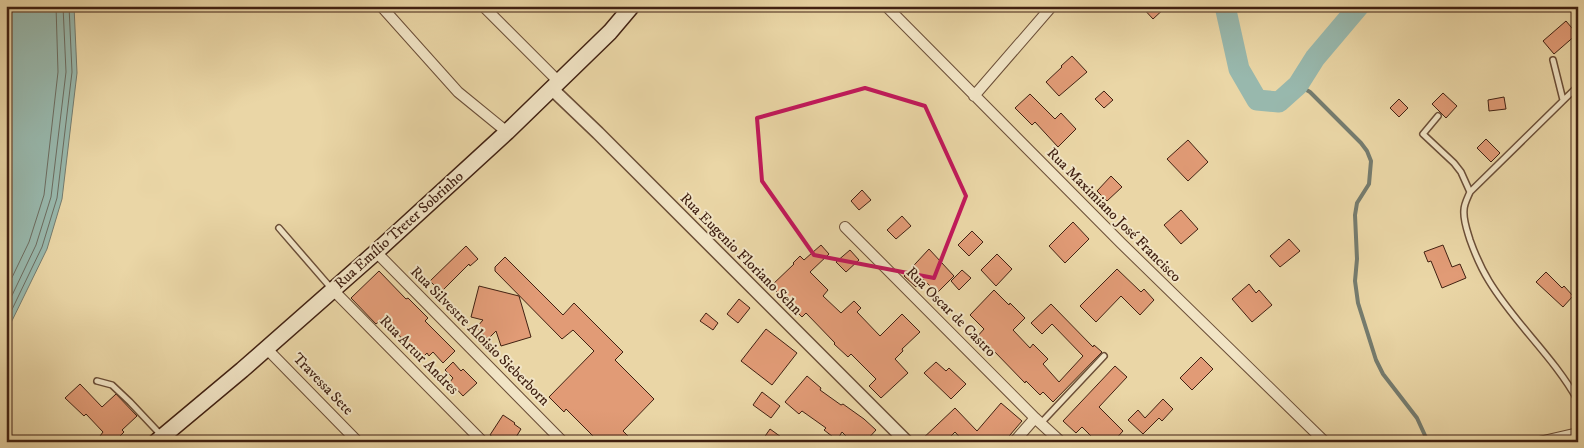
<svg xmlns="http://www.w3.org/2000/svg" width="1584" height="448" viewBox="0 0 1584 448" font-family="'IM FELL DW Pica',serif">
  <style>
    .water { fill: #98b8ad; stroke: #757c6f }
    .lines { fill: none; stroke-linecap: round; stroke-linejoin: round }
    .shore { stroke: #6c6c60; stroke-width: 1 }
    .stream { stroke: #757c6f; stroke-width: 4 }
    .river { stroke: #98b8ad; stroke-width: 21 }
    .building { fill: #e19b76; stroke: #412112 }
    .service-casing { stroke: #6b4e37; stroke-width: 8 }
    .minor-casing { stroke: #6b4e37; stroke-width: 12 }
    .tertiary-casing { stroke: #6b4e37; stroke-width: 15 }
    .secondary-casing { stroke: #412112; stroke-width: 18 }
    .service { stroke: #f1e4c5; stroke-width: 5 }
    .minor { stroke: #f1e4c5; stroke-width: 10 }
    .tertiary { stroke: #f1e4c5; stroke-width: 12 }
    .secondary { stroke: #f1e4c5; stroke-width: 15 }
    .marked { fill: none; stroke: #c2185b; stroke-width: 4; stroke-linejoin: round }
    .labels { text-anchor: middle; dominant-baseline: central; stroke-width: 4; stroke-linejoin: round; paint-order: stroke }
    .street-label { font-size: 15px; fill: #412112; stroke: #f1e4c5 }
  </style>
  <rect width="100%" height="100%" fill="#ead6a6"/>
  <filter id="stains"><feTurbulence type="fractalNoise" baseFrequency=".004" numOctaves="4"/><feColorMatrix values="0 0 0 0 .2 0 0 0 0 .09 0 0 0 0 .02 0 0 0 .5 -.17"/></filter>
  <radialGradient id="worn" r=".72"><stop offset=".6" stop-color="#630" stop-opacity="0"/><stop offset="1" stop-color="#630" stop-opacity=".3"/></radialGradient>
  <path class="water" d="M6,6h68l3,67 -15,126 -15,50 -41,84z"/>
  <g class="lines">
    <path class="shore" d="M6,290l23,-48 15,-47 14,-123 -2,-66
      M6,308l30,-63 15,-48 15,-125 -3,-66
      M6,322l36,-75 15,-49 15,-126 -3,-66"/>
    <path class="stream" d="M1298,85l12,7 51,51 6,8 4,10 -2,23 -12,19 -2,12 2,44 -2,22 3,22 18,57 7,14 34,44 11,24"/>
    <path class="river" d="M1225,6l14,63 18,31 22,2 19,-17 17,-27 44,-52"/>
  </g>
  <path class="building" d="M1141,6h26l-14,13z
    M1566,21l11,13 -23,20 -11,-13z
    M1072,56l15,16 -28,24 -13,-14 16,-15 -1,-1z
    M1104,91l9,9 -9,8 -9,-9z
    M1443,93l14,13 -11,12 -14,-14z
    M1030,94l25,25 6,-6 15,16 -18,18 -23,-25 -3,3 -17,-17z
    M1504,97l2,12 -17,2 -1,-11z
    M1399,99l9,9 -9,9 -9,-9z
    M1486,139l14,14 -9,9 -14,-14z
    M1188,140l20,22 -20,19 -21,-22z
    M1111,176l11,11 -15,14 -10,-10z
    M862,190l9,10 -12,10 -8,-9z
    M1181,210l17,19 -17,15 -17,-19z
    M902,216l9,10 -15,13 -9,-9z
    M1073,222l16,17 -24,24 -16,-17z
    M972,231l11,11 -14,14 -11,-11z
    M1289,239l11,12 -20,16 -10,-11z
    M821,245l8,9 -19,18 18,18 -5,6 18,17 13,-12 7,7 -4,4 23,24 22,-22 18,18 -18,17 1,2 -8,8 13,14 -27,25 -12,-12 7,-7 -25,-25 -3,3 -14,-13 1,-1 -29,-30 -4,4 -31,-31 23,-22 -1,-1 7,-7 4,4z
    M1443,245l9,22 8,-3 6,14 -24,10 -11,-27 -3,1 -4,-10z
    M466,246l12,13 -8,7 -1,-2 -28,28 -11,-11z
    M929,249l25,27 -17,17 -14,-14 -7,8 -12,-11z
    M850,250l9,10 -13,12 -10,-10z
    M997,254l15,15 -16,17 -15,-16z
    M505,257l58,58 11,-12 49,49 -8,8 39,39 -31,32 11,11h-35l-33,-33 -2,3 -15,-15 45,-46 -21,-21 -11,9 -67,-68v-4z
    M1117,269l24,23 3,-3 10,11 -14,15 -19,-19 -25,26 -16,-16z
    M962,270l9,8 -12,12 -8,-9z
    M379,271l27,28 2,-1 20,20 -3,3 30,30 -12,12 -10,-11 -4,4 -2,-3 -6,6 -38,-41 -7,6 -25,-26z
    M1546,272l16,16 2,-2 9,10 -10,11 -27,-25z
    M1249,284l7,9 3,-3 13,15 -20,17 -20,-23z
    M479,286l40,10 12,41 -30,9 -5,-15 -8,8 -12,-11 7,-8 -12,-3z
    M994,290l15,15 1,-2 15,15 -12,12 17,18 3,-4 15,15 -5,5 16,18 24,-26 -31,-32 -10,10 -11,-11 20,-19 42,43 1,-2 8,7 -49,50 -10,-10 -3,3 -14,-14 -1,2 -32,-33 -2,2 -15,-14 8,-9 -14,-14z
    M739,299l11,9 -12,15 -11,-9z
    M706,313l12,10 -5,7 -13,-9z
    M766,329l31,24 -25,32 -31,-24z
    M1201,357l12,12 -21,21 -12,-12z
    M453,362l8,9 2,-2 14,14 -14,13 -13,-14 3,-4 -8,-8z
    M936,362l10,9 3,-3 17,16 -15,15 -27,-26z
    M1115,366l12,11 -28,30 24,24 -10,11h-16l-15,-15 -6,6 -13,-12z
    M807,376l14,12 -1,2 21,15 2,-1 21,15 12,11 -11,12h-13l-10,-10 -5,8 -13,-10 2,-2 -24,-17 -3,3 -14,-12z
    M80,384l22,23 14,-13 21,22 -15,14 2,2 -10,10h-8l-6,-6 3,-4 -17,-18 -2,2 -19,-18z
    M762,392l18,14 -9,12 -18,-13z
    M1163,399l10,10 -11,12 -3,-3 -16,16 -15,-14 10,-10 7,8z
    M1001,403l21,18 -18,21h-40l-9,-10 -10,10h-26l36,-34 22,23z
    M503,415l12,8 -1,1 7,5 -8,13 -8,-4 -2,4h-3l-10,-7z
    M770,429l18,13h-27z"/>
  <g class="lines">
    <g class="service-casing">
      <path id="service" d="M1553,60l10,40
        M1578,86l-108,106c-2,5 -6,12 -6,18 -1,10 3,20 6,30 5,14 11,28 19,41 26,43 65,76 89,120
        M1438,116l-15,18 31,29 7,9 9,20
        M279,228l52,60
        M97,381l15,4 18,17 32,34
        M1041,423l63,-67"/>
    </g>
    <g class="minor-casing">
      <path id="minor" d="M381,6l77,86 49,40
        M483,6l76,76
        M886,6l235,237 204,199
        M974,96l78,-90
        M845,227l190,191 26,24
        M376,252l187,190
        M333,290l150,152
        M266,348l92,94
        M1014,442l21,-24
        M1539,442l39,-9"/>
    </g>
    <g class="tertiary-casing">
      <path id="tertiary" d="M552,89l46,44 309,309"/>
    </g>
    <g class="secondary-casing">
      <path id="secondary" d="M156,442l86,-72 134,-118 131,-120 103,-100 22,-26"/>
    </g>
    <use href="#service" class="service"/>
    <use href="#minor" class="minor"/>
    <use href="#tertiary" class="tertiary"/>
    <use href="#secondary" class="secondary"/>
  </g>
  <path class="marked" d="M865,88l60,18 41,90 -32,82 -120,-23 -52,-74 -5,-63z"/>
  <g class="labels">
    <g class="street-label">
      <text transform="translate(1114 215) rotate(45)">Rua Maximiano José Francisco</text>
      <text transform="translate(399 230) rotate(-42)">Rua Emílio Treter Sobrinho</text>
      <text transform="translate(741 254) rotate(45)">Rua Eugenio Floriano Sehn</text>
      <text transform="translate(951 312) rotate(45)">Rua Oscar de Castro</text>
      <text transform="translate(480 336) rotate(45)">Rua Silvestre Aloisio Sieberborn</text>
      <text transform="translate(419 355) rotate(45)">Rua Artur Andres</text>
      <text transform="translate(323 384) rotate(46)">Travessa Sete</text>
    </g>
  </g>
  <rect width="1584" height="448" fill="none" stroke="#ead6a6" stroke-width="25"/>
  <rect x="8" y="8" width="1569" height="433" fill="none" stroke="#412112" stroke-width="2.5"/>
  <rect x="12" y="12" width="1559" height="423" fill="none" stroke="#412112"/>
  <rect width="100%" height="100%" filter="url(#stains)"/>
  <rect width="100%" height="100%" fill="url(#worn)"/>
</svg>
